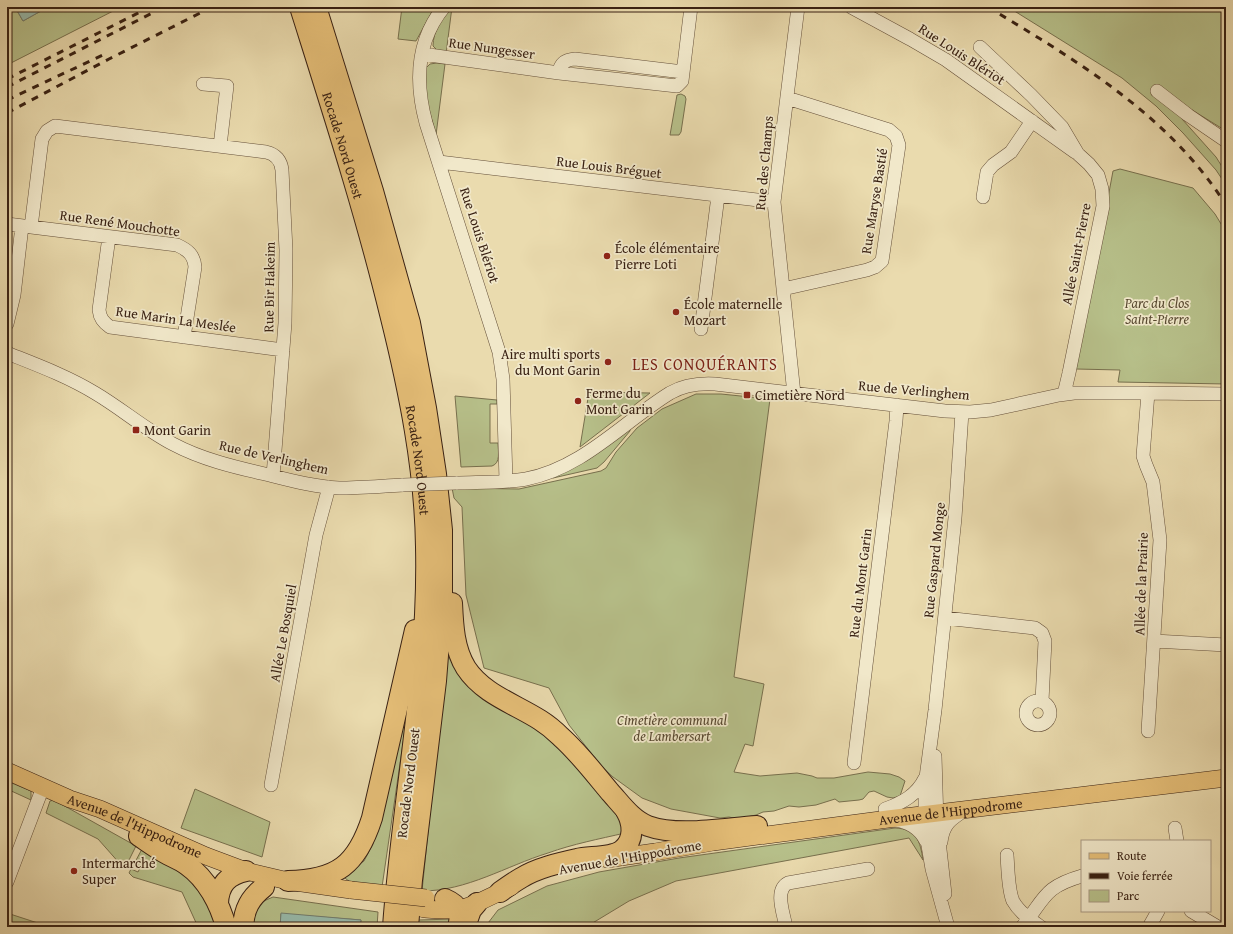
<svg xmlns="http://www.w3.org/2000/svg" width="1233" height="934" viewBox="0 0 1233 934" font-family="'Gentium Book Plus',serif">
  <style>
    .green { fill: #b7c08a; stroke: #78704e }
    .water { fill: #98bbac; stroke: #727d6f }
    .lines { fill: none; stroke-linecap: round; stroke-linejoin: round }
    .minor-casing { stroke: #65503a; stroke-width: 14 }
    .major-casing { stroke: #392113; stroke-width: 18 }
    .highway-casing { stroke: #392113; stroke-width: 22 }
    .minor { stroke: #f1e8ca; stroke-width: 13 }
    .major { stroke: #e5be77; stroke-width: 17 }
    .highway { stroke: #e5be77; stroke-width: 20 }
    .rail { stroke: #392113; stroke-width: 3; stroke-dasharray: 7 7; stroke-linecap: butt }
    .minor-bridge-casing { stroke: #65503a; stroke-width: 14; stroke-linecap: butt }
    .major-bridge-casing { stroke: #392113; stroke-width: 18; stroke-linecap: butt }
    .minor-bridge { stroke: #f1e8ca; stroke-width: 13 }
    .major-bridge { stroke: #e5be77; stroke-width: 17 }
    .poi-dot { fill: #8f2418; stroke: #f1e8ca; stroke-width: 1.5 }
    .labels { text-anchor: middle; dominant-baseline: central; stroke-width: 3.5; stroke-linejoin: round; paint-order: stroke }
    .street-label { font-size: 14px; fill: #392113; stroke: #f1e8ca }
    .poi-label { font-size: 14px; fill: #392113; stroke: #f1e8ca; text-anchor: start }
    .park-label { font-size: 14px; font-style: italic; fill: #584931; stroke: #f1e8ca }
    .quarter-label { font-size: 16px; letter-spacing: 1px; fill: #7a1f14; stroke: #f1e8ca }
  </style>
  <rect width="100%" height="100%" fill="#eadbae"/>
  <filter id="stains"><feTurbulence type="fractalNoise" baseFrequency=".005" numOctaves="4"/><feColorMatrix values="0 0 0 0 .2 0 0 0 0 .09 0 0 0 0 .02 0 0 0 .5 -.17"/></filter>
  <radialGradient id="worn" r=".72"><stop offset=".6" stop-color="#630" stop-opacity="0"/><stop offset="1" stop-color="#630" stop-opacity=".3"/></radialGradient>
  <path class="green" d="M7,7h8l8,14 25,-14h73l-114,58z
    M402,7l31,3 -17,31 -18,-2z
    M451,7h1l-6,47 -8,-3 -5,-5c0,-15 9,-27 18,-39z
    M1008,7h218v124l-42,-26 -2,14 34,38 10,16v12l-10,-15 -33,-37 -27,-27 -34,-28z
    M437,63l8,1 -9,71 -10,-36 -2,-13 2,-18 4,-4z
    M681,94l4,2 1,3 -5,33 -2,3h-9l7,-40z
    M1120,169l73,19 22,26 11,18v152l-108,-2 2,-12 -44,-1 37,-198z
    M589,392l61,1 -70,54z
    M696,394h25l49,5 -36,278 30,7 -11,62 -8,-2 -11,28 26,4 37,-3 15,3 5,2h17l34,-6 22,2 9,3 6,4 -5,15 -7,2 -6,-1 -13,-6 -5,1 -6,7 -4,1 -20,2 -4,-3 -19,6 -17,2 -10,-1 -15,5 -11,1 -7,3 -18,4 -9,-2 -9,1 -49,-9 -29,-11 -29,-21 -10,-9 -34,-43 -20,-37 -65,-20 -18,-73 -4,-88 -8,-9 -2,-10 67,1 82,-18 5,-3 10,-16 21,-24 25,-19z
    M455,396l42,4v4h-7v39h8c0,8 3,20 -6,23l-31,1z
    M630,429v2l-26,31 -7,6 -44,10 -1,-1c30,-12 52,-29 78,-48z
    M449,626l3,21 88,79 87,97 -2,10c-26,6 -52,11 -77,20 -42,13 -81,38 -126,38z
    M417,647l-35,240 -29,-3 -11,-8 22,-15 9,-17z
    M7,781l24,10v9l-24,-11z
    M195,789l75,33 -8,35 -81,-29z
    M54,800l82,46 -8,16 -4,-1 -3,4 -23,-26 -52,-26 4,-12z
    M895,828c22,1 25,13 28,32l-14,-22 -233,43 -47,20 -43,26h-101l13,-17 49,-24 52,-14 80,-14z
    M142,849l43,22 27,34 7,22h-21l-16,-35 -49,-15 -4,-4 2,-4 7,3 2,-4 -6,-4z
    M273,897l105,15 -1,15h-17l1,-7 -80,-6 -1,13h-28l1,-7 6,-17z
    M7,913l43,14h-43z
    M455,919l-2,8h-36l1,-7z"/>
  <path class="water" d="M15,7h33l-25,14z
    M281,913l80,7 -1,7h-80z"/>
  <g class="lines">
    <g class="minor-casing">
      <path id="minor" d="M444,7c-28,34 -29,75 -18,116l73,229 4,27 3,102
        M851,7l59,32 36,21 129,92
        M980,47l51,48 31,32 16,27 11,10 9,11 4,14 1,17 -34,167 -5,21
        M422,54l137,19 118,13 5,-5 9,-74
        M559,73c1,-10 6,-13 16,-14l108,13
        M203,84l24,2 -7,60
        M1157,91l31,24 38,26
        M439,162l335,40
        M983,197l4,-25 6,-7 18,-13 21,-31
        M7,224l170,21c11,5 17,10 18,22l-11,70
        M31,227l11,-88 5,-8 8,-5 211,26c10,2 15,9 16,18l4,80 -1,73 -12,153
        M109,237l-10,73c1,8 4,12 11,17l173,23
        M783,289l84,-19 8,-3 7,-6 17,-116 -3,-9 -7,-6 -102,-32
        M7,324l7,-29 8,-69
        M701,329l17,-133
        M7,353c30,12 60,23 88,40 27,16 51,37 78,51 28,15 61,23 92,30 24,6 49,13 74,14 21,0 43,-2 64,-3
        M1148,393l-5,63 3,9 7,17 7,58 -12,191
        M794,394l-20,-192 24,-195
        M456,483c22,-1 49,0 70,-4 57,-11 97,-57 144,-86 14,-8 28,-10 45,-9l230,27 25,1 21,-2 68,-15 15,-2h74l78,1
        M945,618l90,10 7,5 3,8 -3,60
        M1154,641l72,4
        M1026 713a12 12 0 1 1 24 0a12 12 0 1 1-24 0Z
        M935,756l2,67 8,71
        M854,763l42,-342 1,-16
        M271,785l45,-250 13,-48
        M885,809c17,-6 32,-14 40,-31
        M894,820c14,1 26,9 32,21
        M1175,828l2,13
        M941,842c2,-18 10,-23 24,-32
        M1007,855c1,13 1,35 6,46 6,11 18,19 28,26
        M7,882l36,-95
        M1191,911l27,16
        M786,927c-2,-12 -12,-37 2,-44l80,-14
        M948,927l-16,-58 -6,-35 -1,-30v-19l10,-75 20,-192 7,-106
        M1022,927c23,-28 21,-40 60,-51
        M1149,927l9,-16"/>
    </g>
    <g class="major-casing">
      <g id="major">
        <path id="s1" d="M7,771l63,28 30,10 106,47 40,15 42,10 63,9"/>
        <path id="s2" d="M607,859l48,-7 58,-10 175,-23 338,-41"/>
        <path d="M424,909c12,1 23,2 35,0 18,-4 35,-15 52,-22"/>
      </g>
    </g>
    <g class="highway-casing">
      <g id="highway">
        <path id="s3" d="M300,7c32,102 65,204 90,307 19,76 35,155 36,233 3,128 -24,253 -33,380"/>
        <path d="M316,7l57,184 37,132 16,85 10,66 6,56v74l-6,77 -24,199 -4,47"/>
        <path d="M452,603c1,22 2,46 14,65 17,26 49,36 74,52 8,5 15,11 21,17 18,16 33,36 49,55 11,12 22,28 38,34 30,11 77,2 109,0"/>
        <path d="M139,836c9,6 17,12 26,17 7,4 15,7 22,12 20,14 33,39 39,62"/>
        <path d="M288,881c49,-1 69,-16 84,-63l43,-188"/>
        <path d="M500,892c7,-5 14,-10 21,-14 16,-10 38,-15 56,-19 12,-3 35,-1 45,-9 13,-10 11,-27 4,-39"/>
        <path d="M445,899c14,6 17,13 13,28"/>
        <path d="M218,903c1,-19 10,-28 28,-32"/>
        <path d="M243,927c1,-18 7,-29 21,-40"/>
        <path d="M465,927l6,-17 6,-7"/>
      </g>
    </g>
    <use href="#minor" class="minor"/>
    <use href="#major" class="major"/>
    <use href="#highway" class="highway"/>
    <path class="rail" d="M988,7c89,54 181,108 238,198
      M7,79l143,-72
      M7,87l157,-80
      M7,100l98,-46
      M7,113l102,-54 103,-52"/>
    <g class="minor-bridge-casing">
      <path id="minor-bridge" d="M403,485l53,-2"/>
    </g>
    <g class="major-bridge-casing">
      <path id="major-bridge" d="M351,890l75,8"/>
    </g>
    <use href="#minor-bridge" class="minor-bridge"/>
    <use href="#major-bridge" class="major-bridge"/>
  </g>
  <g class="poi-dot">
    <circle cx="607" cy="256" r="4"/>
    <circle cx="676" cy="312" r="4"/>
    <circle cx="608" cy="362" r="4"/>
    <rect x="743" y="391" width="8" height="8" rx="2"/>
    <circle cx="578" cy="401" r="4"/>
    <rect x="132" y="426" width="8" height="8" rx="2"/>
    <circle cx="74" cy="871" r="4"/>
  </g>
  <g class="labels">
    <g class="street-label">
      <text transform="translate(492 48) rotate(8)">Rue Nungesser</text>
      <text transform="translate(962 54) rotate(33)">Rue Louis Blériot</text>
      <text stroke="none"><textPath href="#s3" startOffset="145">Rocade Nord Ouest</textPath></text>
      <text transform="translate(764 163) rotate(-85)">Rue des Champs</text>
      <text transform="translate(609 167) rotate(7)">Rue Louis Bréguet</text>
      <text transform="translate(874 201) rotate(-81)">Rue Maryse Bastié</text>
      <text transform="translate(120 223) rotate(8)">Rue René Mouchotte</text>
      <text transform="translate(480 235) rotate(72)">Rue Louis Blériot</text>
      <text transform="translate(1076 254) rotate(-79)">Allée Saint-Pierre</text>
      <text transform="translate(269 287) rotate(-89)">Rue Bir Hakeim</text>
      <text transform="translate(176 319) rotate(8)">Rue Marin La Meslée</text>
      <text transform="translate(914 390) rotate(5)">Rue de Verlinghem</text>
      <text transform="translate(274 457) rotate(13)">Rue de Verlinghem</text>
      <text stroke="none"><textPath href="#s3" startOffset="469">Rocade Nord Ouest</textPath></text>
      <text transform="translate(934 560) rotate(-84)">Rue Gaspard Monge</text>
      <text transform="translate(860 583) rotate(-83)">Rue du Mont Garin</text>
      <text transform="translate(1141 584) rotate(-88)">Allée de la Prairie</text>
      <text transform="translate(283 633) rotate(-80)">Allée Le Bosquiel</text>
      <text transform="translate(408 783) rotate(-83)">Rocade Nord Ouest</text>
      <text stroke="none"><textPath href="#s2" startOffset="347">Avenue de l'Hippodrome</textPath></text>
      <text stroke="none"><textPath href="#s1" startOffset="139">Avenue de l'Hippodrome</textPath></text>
      <text transform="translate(630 857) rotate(-10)">Avenue de l'Hippodrome</text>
    </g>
    <g class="poi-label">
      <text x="615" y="248">École élémentaire<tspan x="615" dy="16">Pierre Loti</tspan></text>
      <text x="684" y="304">École maternelle<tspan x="684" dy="16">Mozart</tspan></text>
      <text x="600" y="354" text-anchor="end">Aire multi sports<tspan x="600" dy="16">du Mont Garin</tspan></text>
      <text x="586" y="393">Ferme du<tspan x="586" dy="16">Mont Garin</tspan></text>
      <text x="755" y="395">Cimetière Nord</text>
      <text x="144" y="430">Mont Garin</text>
      <text x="82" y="863">Intermarché<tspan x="82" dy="16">Super</tspan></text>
    </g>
    <g class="park-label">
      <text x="1157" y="303">Parc du Clos<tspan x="1157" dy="16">Saint-Pierre</tspan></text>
      <text x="672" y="720">Cimetière communal<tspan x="672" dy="16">de Lambersart</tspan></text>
    </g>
    <g class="quarter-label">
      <text x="705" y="364">LES CONQUÉRANTS</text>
    </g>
  </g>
  <rect width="1233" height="934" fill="none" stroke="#eadbae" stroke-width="24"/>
  <rect x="8" y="8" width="1217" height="918" fill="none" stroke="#392113" stroke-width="2"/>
  <rect x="12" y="12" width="1209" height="910" fill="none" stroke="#392113"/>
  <rect x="1081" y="840" width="130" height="72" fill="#f1e8ca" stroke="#a79881"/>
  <rect x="1089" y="853" width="20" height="6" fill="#e5be77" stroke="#a79881"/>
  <text x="1117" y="860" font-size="12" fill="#392113">Route</text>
  <rect x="1089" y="873" width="20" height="6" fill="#392113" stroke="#a79881"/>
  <text x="1117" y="880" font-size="12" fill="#392113">Voie ferrée</text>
  <rect x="1089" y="890" width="20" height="12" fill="#b7c08a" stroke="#a79881"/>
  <text x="1117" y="900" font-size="12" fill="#392113">Parc</text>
  <rect width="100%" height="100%" filter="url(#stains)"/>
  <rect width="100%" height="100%" fill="url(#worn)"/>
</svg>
